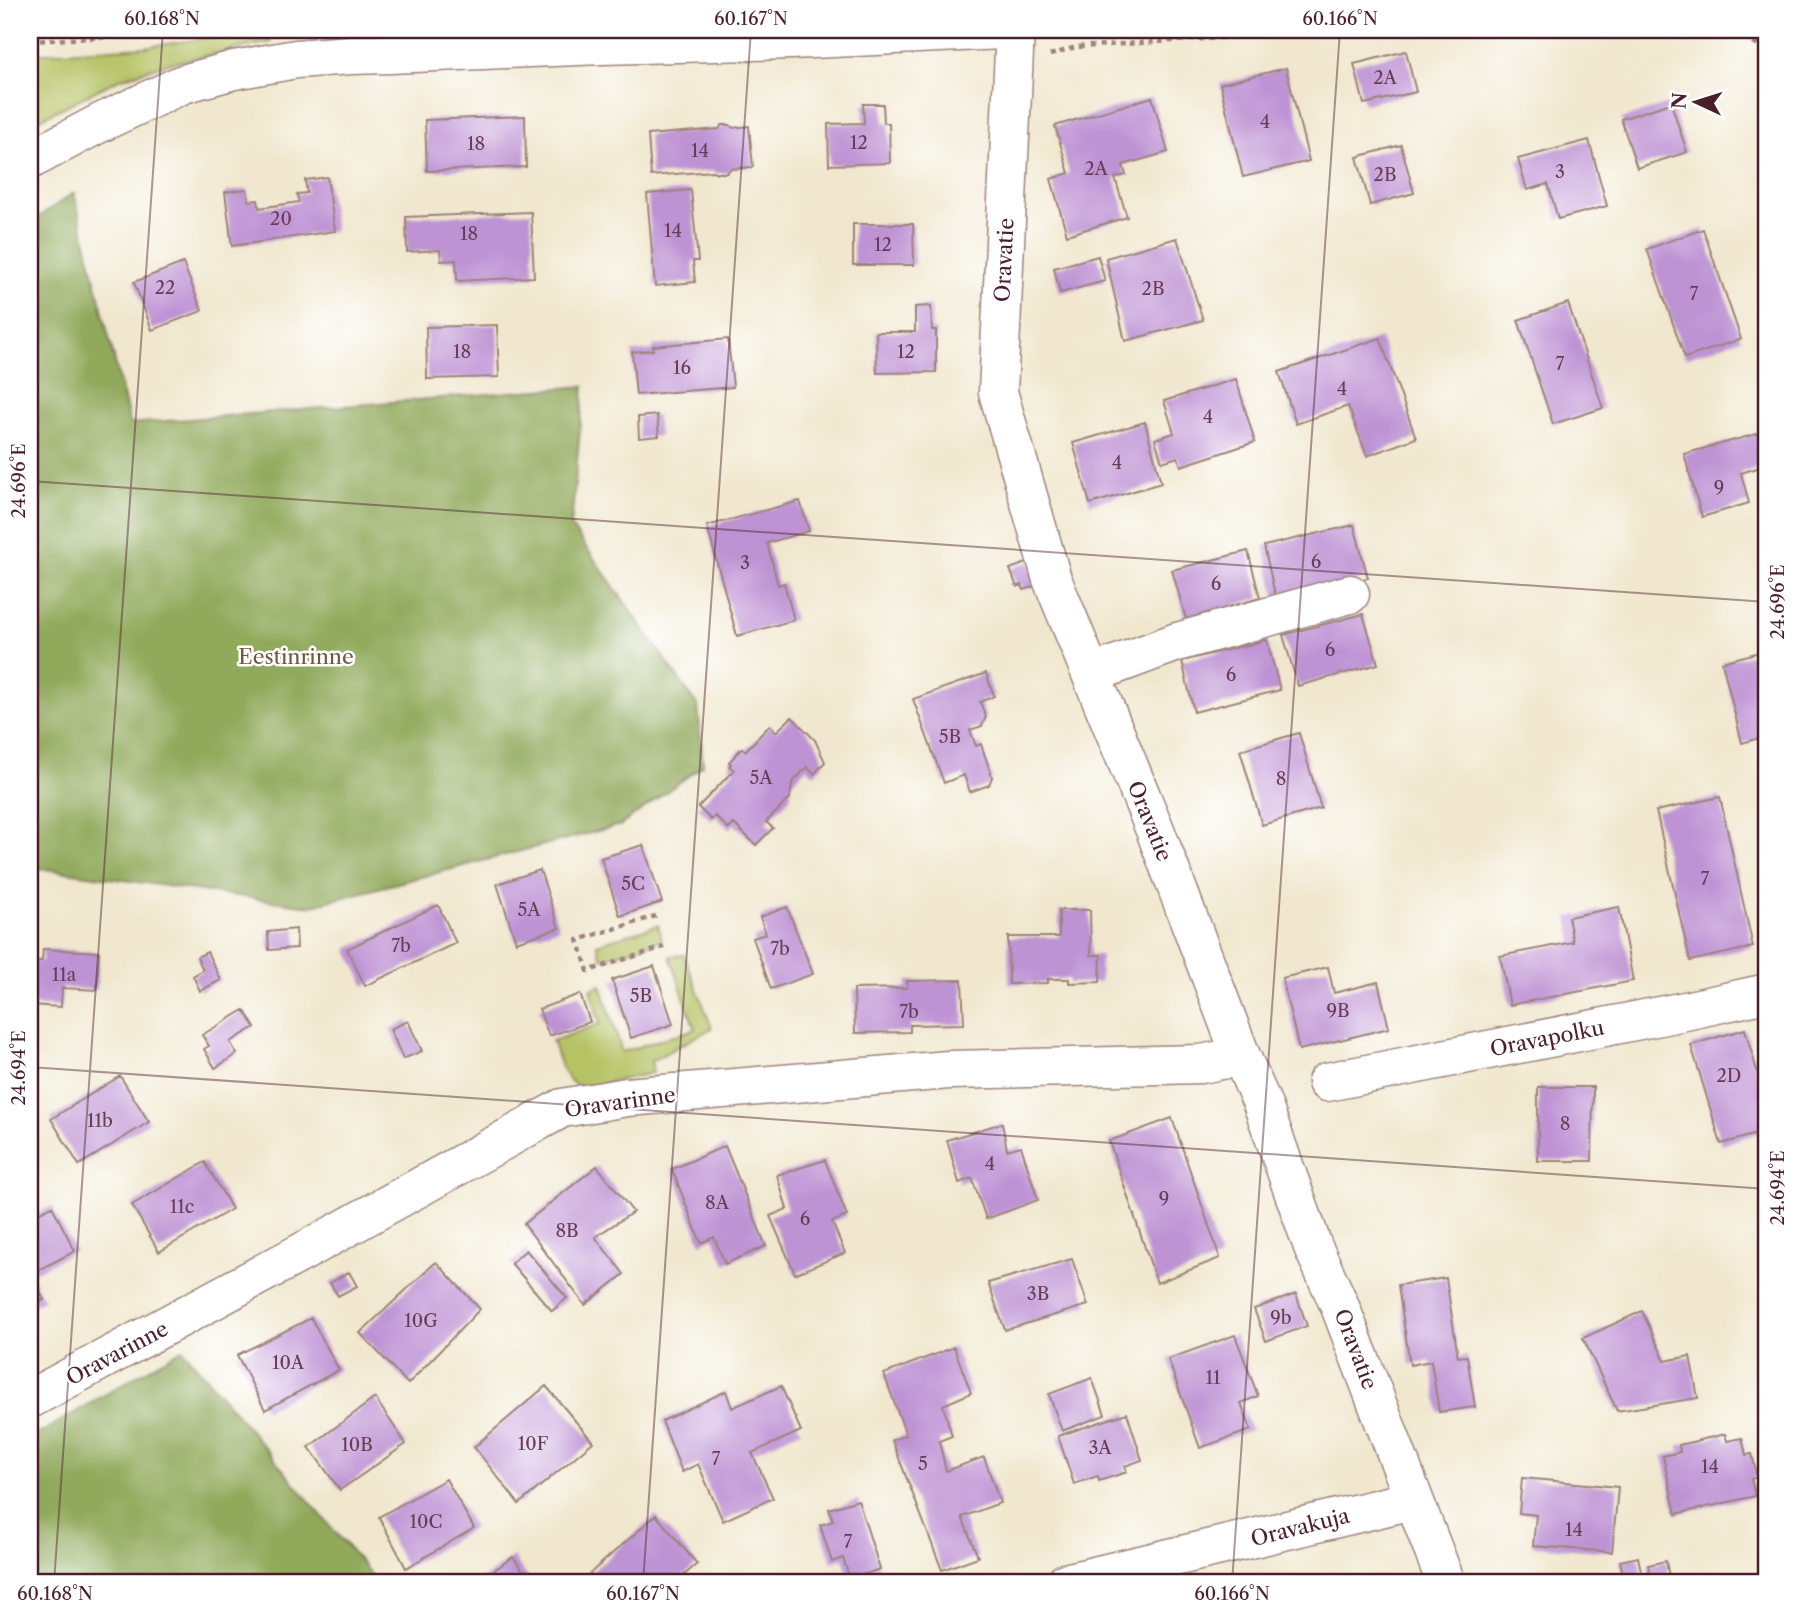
<svg xmlns="http://www.w3.org/2000/svg" width="1797" height="1613" viewBox="0 0 1797 1613" font-family="'Libre Caslon Text',serif">
  <style>
    .green { fill: #b5c365; stroke: #807148; stroke-width: 2 }
    .forest { fill: #90a95a; stroke: #6d6442; stroke-width: 2 }
    .building { fill: #be93d4 }
    .lines { fill: none; stroke-linecap: round; stroke-linejoin: round }
    .minor-casing { stroke: #9d837c; stroke-width: 41 }
    .path { stroke: #9d837c; stroke-width: 4.5; stroke-dasharray: 5 5; stroke-linecap: butt }
    .minor { stroke: #fff; stroke-width: 38 }
    .ticks { fill: none; stroke: #4a1f2b; stroke-width: 2; stroke-opacity: 0.45 }
    .labels { text-anchor: middle; dominant-baseline: central; stroke-width: 5; stroke-linejoin: round; paint-order: stroke }
    .number-label { font-size: 18px; fill: #673c55 }
    .street-label { font-size: 21px; fill: #4a1f2b; stroke: #fff }
    .park-label { font-size: 21px; fill: #6f583f; stroke: #fff }
    .neatline { fill: none; stroke: #4a1f2b; stroke-width: 2.5 }
    .ticks-label { font-size: 18px; text-anchor: middle; fill: #4a1f2b }
  </style>
  <rect width="100%" height="100%" fill="#fff"/>
  <filter id="ink" filterUnits="userSpaceOnUse"><feTurbulence type="fractalNoise" baseFrequency=".0143" numOctaves="2"/><feDisplacementMap in="SourceGraphic" scale="14" xChannelSelector="R" yChannelSelector="G"/><feConvolveMatrix kernelMatrix="1 2 1 2 8 2 1 2 1" color-interpolation-filters="sRGB"/></filter>
  <filter id="wash" filterUnits="userSpaceOnUse"><feTurbulence type="fractalNoise" baseFrequency=".00686" numOctaves="4" result="noise"/><feDisplacementMap in="SourceGraphic" scale="28" xChannelSelector="R" yChannelSelector="G"/><feGaussianBlur stdDeviation="1.57" result="paint"/><feColorMatrix in="noise" values="0 0 0 0 0 0 0 0 0 0 0 0 0 0 0 0 0 1.4 0 .05"/><feComposite in="paint" operator="in"/></filter>
  <g filter="url(#wash)">
    <rect width="100%" height="100%" fill="#f0e7ce"/>
    <path class="green" d="M265,30l6,12 -105,22 -47,15 -89,45v-70l114,-7z
      M337,30h305l-330,8z
      M658,925l4,15 -60,19 -5,-15z
      M684,955l28,73 -61,33 2,12 -70,15c-21,-6 -24,-29 -31,-47l48,-17 -10,-35 11,-4 21,67 73,-23 -25,-73z"/>
    <path class="forest" d="M74,193l56,231 454,-38 -13,140 127,180 5,59 -82,60 -312,81 -279,-39v-644z
      M182,1349l196,234h-348v-144z"/>
    <g id="blocks">
      <path class="building" d="M1406,51l10,41 -52,12 -10,-40z
        M1286,68l23,93 -66,16 -23,-93z
        M1152,97l16,55 -45,13 3,10 -11,3 12,39 -60,18 -16,-56 18,-6 -14,-47z
        M1671,103l16,49 -50,16 -16,-49z
        M863,104h20l1,19h5l1,40 -61,2 -1,-41 36,-1z
        M525,116l1,51 -99,4 -2,-51z
        M722,125h8l3,3 16,-2 4,41 -23,2 -3,4h-10l-4,-2 -62,5 -3,-41 71,-6z
        M1589,140l18,66 -49,13 -10,-35 -21,6 -9,-31z
        M1401,145l13,48 -44,12 -13,-48z
        M327,177l8,54 -103,15 -7,-54 22,-3 2,12 9,-1 1,8 40,-6 -2,-8 10,-1 -2,-13z
        M691,190l7,71h-5l2,21 -40,4 -8,-92z
        M531,212l3,65 -77,4 -1,-21 -15,1 -1,-11 -33,2 -1,-35z
        M853,224h60l1,41h-61z
        M1703,229l38,110 -56,19 -38,-109z
        M1177,238l26,82 -78,21 -19,-83z
        M1098,256l7,25 -45,12 -6,-25z
        M183,263l19,48 -50,19 -18,-48z
        M1568,303l35,105 -50,16 -35,-104z
        M931,306l1,24h4v42l-59,1 -1,-41h39v-25z
        M497,325l2,52 -72,2 -1,-52z
        M1380,338l36,100 -49,18 -19,-50 -52,18 -17,-52z
        M728,339l5,48 -97,8 -4,-43 21,-2v-4z
        M1236,379l19,63 -74,24 -3,-9 -16,5 -7,-23 19,-6 -10,-32z
        M657,415l2,21 -20,2 -1,-21z
        M1145,422l16,61 -71,21 -17,-61z
        M1767,431v34l-26,8 8,30 -47,14 -18,-63z
        M800,501l9,30 -42,12 11,42 6,-2 10,37 -57,16 -30,-110z
        M1354,525l14,53 -92,21 -12,-53z
        M1248,551l12,47 -74,21 -14,-49z
        M1029,562l9,23 -14,5 -2,-5 -5,2 -7,-18z
        M1363,614l15,50 -80,22 -15,-51z
        M1267,640l13,50 -86,22 -12,-51z
        M1767,650v86l-25,7 -20,-81z
        M986,673l8,23 -14,6 6,15 -4,9 -12,4 6,16 5,-2 11,33 -3,8 -19,7 -6,-17 -20,8 -31,-84z
        M792,717l23,23 10,22 -11,12 -7,-7 -15,16 -2,15 -24,24 7,6 -17,17 -22,-21 -5,5 -14,-13 -4,4 -13,-13 36,-37 -5,-4 2,-2 -2,-2 13,-14 3,3 25,-26 6,7z
        M1299,733l22,75 -59,17 -22,-75z
        M1720,797l33,150 -63,14 -34,-150z
        M643,845l19,57 -42,14 -19,-58z
        M540,870l19,58 -43,14 -19,-58z
        M438,905l18,38 -91,43 -18,-37z
        M787,907l26,67 -42,15 -18,-51 13,-4 -6,-17z
        M1619,907l14,74 -123,24 -10,-49 73,-14 -5,-25z
        M1059,910h31l1,45h10l-1,27 -31,1v-4h-21v4l-39,1 -1,-47h51z
        M296,929l1,19 -28,2 -1,-18z
        M43,949l56,3 -2,38 -35,-2 -1,19 -31,-2v-44h12z
        M207,952l14,28 -21,11 -7,-15 10,-6 -6,-13z
        M654,966l19,58 -42,14 -19,-58z
        M1328,967l6,26 44,-11 11,46 -90,22 -17,-72z
        M962,980l2,44 -54,1v7l-55,1 -1,-44 53,-1v-7z
        M580,994l10,28 -41,14 -10,-27z
        M244,1010l11,17 -25,15 7,12 -22,14 -11,-19 5,-3 -7,-11z
        M408,1021l14,30 -19,8 -13,-30z
        M1745,1029l22,77v25l-46,13 -30,-99z
        M120,1076l29,46 -70,43 -28,-46z
        M1538,1087h55l-1,74h-54z
        M1172,1118l48,140 -63,25 -48,-142z
        M1002,1123l5,27 14,-4 17,54 -52,19 -14,-41 -13,5 -12,-43z
        M725,1146l41,100 -41,18 -11,-27 -13,6 -29,-74z
        M825,1160l22,56 -15,6 13,31 -50,21 -25,-58 17,-7 -10,-34z
        M205,1162l27,47 -73,43 -27,-47z
        M597,1166l36,46 -38,25 29,37 -39,31 -61,-81z
        M52,1206l23,45 -44,23 13,26 -14,7v-90z
        M526,1250l41,48 -15,13 -41,-48z
        M1072,1259l16,46 -83,25 -17,-47z
        M436,1262l44,47 -72,75 -48,-51z
        M349,1272l8,14 -19,10 -8,-13z
        M1446,1278l12,79 9,-1 8,51 -36,5 -8,-51 -21,4 -12,-80z
        M1296,1294l11,32 -41,15 -12,-32z
        M1642,1311l23,50 25,-5 8,42 -81,13 -34,-73z
        M311,1318l28,52 -74,40 -28,-55z
        M1235,1335l23,61 -17,7 10,27 -51,18 -32,-89z
        M954,1347l17,46 -28,12 9,31 -13,5 7,30 38,-14 16,46 -38,14 16,40 -36,13 -50,-130 14,-5 -22,-61z
        M1092,1378l13,37 -43,16 -13,-37z
        M546,1386l47,56 -74,62 -45,-57z
        M781,1386l20,45 -49,22 21,45 -50,23 -25,-57 -16,8 -20,-51 64,-30 6,17z
        M375,1398l31,46 -66,46 -31,-43z
        M1127,1413l15,47 -17,6 2,6 -28,9 -1,-5 -24,8 -16,-48z
        M1725,1434l2,7 15,-3 4,17 6,-1 5,23 -6,2 4,17 -79,18 -13,-58 17,-4 -1,-7z
        M1522,1478l96,9 -6,65 -79,-6 3,-31 -17,-2z
        M446,1479l28,49 -68,40 -27,-51z
        M858,1500l22,69 -30,10 -7,-21 -11,4 -12,-37 13,-4 -4,-12z
        M656,1515l41,49 -22,19h-83l-5,-7z
        M513,1557l19,26h-56z
        M1638,1557l5,23 -18,3 -5,-22z
        M1666,1561l4,21 -19,1 -3,-18z
        M1257,1577l1,6h-21v-1z"/>
    </g>
  </g>
  <g filter="url(#ink)">
    <use href="#blocks" fill-opacity="0" stroke="#9d837c" stroke-width="2"/>
    <g class="lines">
      <g class="minor-casing">
        <path id="minor" d="M1015,30l-17,362 54,187 103,251 86,226 21,47 51,144 26,57 107,279
          M30,160l68,-36 85,-40 51,-14 62,-11 55,-4 40,-1 211,-9 189,-5 211,-10
          M1091,674l86,-32 173,-48
          M1327,1082l358,-71 82,-18
          M30,1399l278,-150 254,-141 65,-11 322,-27 252,-6 40,-8
          M1065,1583l348,-83"/>
      </g>
      <path class="path" d="M1738,30l22,18 7,8
        M30,41l116,-6 47,-5
        M1050,55l26,-8 270,-17
        M656,916l-78,24 10,31 76,-24"/>
      <use href="#minor" class="minor"/>
    </g>
  </g>
  <path class="ticks" d="M30,481l1737,121M30,1067l1737,122M54,1583l109,-1553M643,1583l108,-1553M1232,1583l108,-1553"/>
  <g class="labels">
    <g class="number-label">
      <text x="1385" y="78">2A</text>
      <text x="1265" y="122">4</text>
      <text x="859" y="143">12</text>
      <text x="476" y="144">18</text>
      <text x="700" y="151">14</text>
      <text x="1096" y="169">2A</text>
      <text x="1560" y="172">3</text>
      <text x="1385" y="175">2B</text>
      <text x="281" y="219">20</text>
      <text x="673" y="231">14</text>
      <text x="469" y="234">18</text>
      <text x="883" y="245">12</text>
      <text x="165" y="288">22</text>
      <text x="1153" y="289">2B</text>
      <text x="1694" y="294">7</text>
      <text x="462" y="352">18</text>
      <text x="906" y="352">12</text>
      <text x="1560" y="364">7</text>
      <text x="682" y="368">16</text>
      <text x="1342" y="389">4</text>
      <text x="1208" y="417">4</text>
      <text x="1117" y="463">4</text>
      <text x="1719" y="488">9</text>
      <text x="1316" y="562">6</text>
      <text x="745" y="563">3</text>
      <text x="1216" y="584">6</text>
      <text x="1330" y="650">6</text>
      <text x="1231" y="675">6</text>
      <text x="950" y="737">5B</text>
      <text x="761" y="778">5A</text>
      <text x="1281" y="779">8</text>
      <text x="1705" y="879">7</text>
      <text x="633" y="884">5C</text>
      <text x="529" y="910">5A</text>
      <text x="401" y="946">7b</text>
      <text x="780" y="949">7b</text>
      <text x="64" y="975">11a</text>
      <text x="641" y="996">5B</text>
      <text x="1338" y="1011">9B</text>
      <text x="909" y="1012">7b</text>
      <text x="1729" y="1076">2D</text>
      <text x="100" y="1121">11b</text>
      <text x="1565" y="1124">8</text>
      <text x="990" y="1164">4</text>
      <text x="1164" y="1199">9</text>
      <text x="717" y="1203">8A</text>
      <text x="182" y="1207">11c</text>
      <text x="805" y="1219">6</text>
      <text x="567" y="1231">8B</text>
      <text x="1038" y="1294">3B</text>
      <text x="1281" y="1318">9b</text>
      <text x="421" y="1321">10G</text>
      <text x="288" y="1363">10A</text>
      <text x="1213" y="1378">11</text>
      <text x="533" y="1444">10F</text>
      <text x="357" y="1445">10B</text>
      <text x="1100" y="1448">3A</text>
      <text x="716" y="1459">7</text>
      <text x="923" y="1464">5</text>
      <text x="1710" y="1467">14</text>
      <text x="426" y="1522">10C</text>
      <text x="1574" y="1530">14</text>
      <text x="848" y="1542">7</text>
    </g>
    <g class="street-label">
      <text transform="translate(1004 260) rotate(-87)">Oravatie</text>
      <text transform="translate(1150 821) rotate(68)">Oravatie</text>
      <text transform="translate(1547 1038) rotate(-11)">Oravapolku</text>
      <text transform="translate(620 1102) rotate(-8)">Oravarinne</text>
      <text transform="translate(1356 1349) rotate(69)">Oravatie</text>
      <text transform="translate(117 1353) rotate(-28)">Oravarinne</text>
      <text transform="translate(1300 1527) rotate(-14)">Oravakuja</text>
    </g>
    <g class="park-label">
      <text x="296" y="656">Eestinrinne</text>
    </g>
  </g>
  <rect width="1797" height="1613" fill="none" stroke="#fff" stroke-width="77"/>
  <g transform="translate(1696 102) rotate(274)" stroke="#ffffff" stroke-width="5" paint-order="stroke">
  <path d="M0-5L12 26L0 18L-12 26Z" fill="#4a1f2b"/>
  <text y="-10" font-size="19" font-weight="bold" text-anchor="middle" fill="#4a1f2b">N</text>
  </g>
  <rect x="38" y="38" width="1720" height="1536" class="neatline"/>
  <g class="ticks-label">
    <text x="162" y="25">60.168°N</text>
    <text x="751" y="25">60.167°N</text>
    <text x="1340" y="25">60.166°N</text>
    <text transform="translate(19 481) rotate(-90)" y="6">24.696°E</text>
    <text transform="translate(1778 602) rotate(-90)" y="6">24.696°E</text>
    <text transform="translate(19 1068) rotate(-90)" y="6">24.694°E</text>
    <text transform="translate(1778 1188) rotate(-90)" y="6">24.694°E</text>
    <text x="55" y="1600">60.168°N</text>
    <text x="643" y="1600">60.167°N</text>
    <text x="1232" y="1600">60.166°N</text>
  </g>
</svg>
